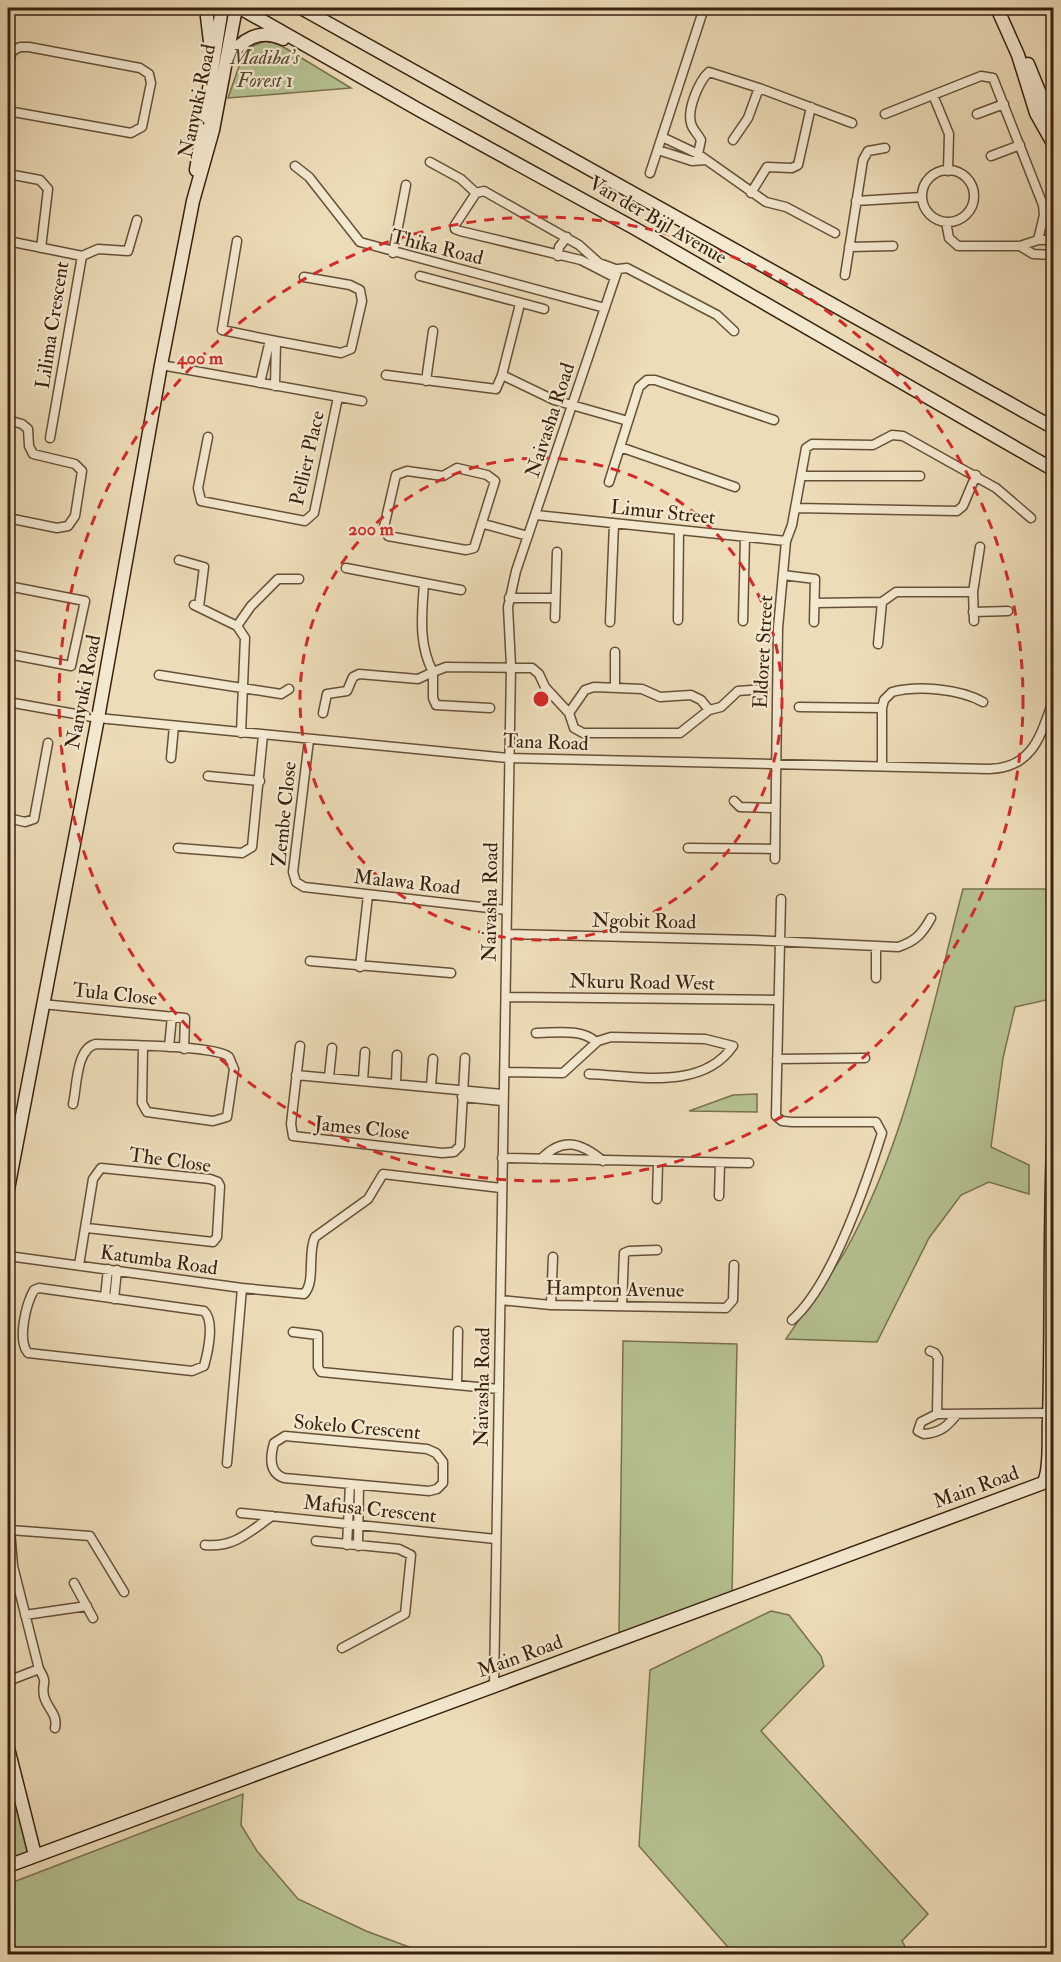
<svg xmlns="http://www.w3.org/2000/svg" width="1061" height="1962" viewBox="0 0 1061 1962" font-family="'IM FELL Double Pica',serif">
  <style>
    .green { fill: #b6c190; stroke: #78714f; stroke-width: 1.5 }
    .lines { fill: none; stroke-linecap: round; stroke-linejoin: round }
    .street-casing { stroke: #665038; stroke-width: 11 }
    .secondary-casing { stroke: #39210e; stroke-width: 15 }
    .street { stroke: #f3e8d0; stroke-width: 8 }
    .secondary { stroke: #f3e8d0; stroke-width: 12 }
    .ring { fill: none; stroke: #d62828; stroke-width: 3; stroke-dasharray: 10 8 }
    .labels { text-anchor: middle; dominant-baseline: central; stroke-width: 4.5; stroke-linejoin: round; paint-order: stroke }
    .park-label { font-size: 20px; font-style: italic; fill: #58492e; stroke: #f3e8d0 }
    .street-label { font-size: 20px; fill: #39210e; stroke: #f3e8d0 }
    .centre { fill: #d62828; stroke: #f3e8d0; stroke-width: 3 }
    .ring-label { font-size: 18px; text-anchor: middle; font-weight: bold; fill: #d62828; stroke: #f3e8d0; stroke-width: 4.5; stroke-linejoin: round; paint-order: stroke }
  </style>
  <rect width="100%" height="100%" fill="#ecdcb7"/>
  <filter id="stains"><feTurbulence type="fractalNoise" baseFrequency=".00333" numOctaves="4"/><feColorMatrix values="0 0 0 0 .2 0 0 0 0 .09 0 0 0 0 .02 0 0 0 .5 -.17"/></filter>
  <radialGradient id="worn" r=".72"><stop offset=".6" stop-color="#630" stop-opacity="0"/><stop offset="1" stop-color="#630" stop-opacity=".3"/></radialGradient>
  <path class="green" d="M266,41l11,2 74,45 -123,10 17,-49z
    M963,889h83l5,110 -36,8 -12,51 -12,89 38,18v29l-40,-12 -28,13 -32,43 -52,104 -91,-3c20,-30 43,-59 61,-91 61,-111 84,-238 116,-359z
    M757,1094v18l-68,-1 44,-16z
    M623,1341l114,3 -5,249 -113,40z
    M771,1611l18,4 32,41 3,10 -63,65 167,183 -26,27 7,13h-175l-95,-108 11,-176z
    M11,1779l19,74 -22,10v-73z
    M243,1794l-2,31 16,26 41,48 68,32 62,23h-420v-70z"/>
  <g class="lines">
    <g class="street-casing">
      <path id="street" d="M8,66l4,-15 8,-4h9l111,21 9,6 2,9 -9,44 -11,6 -123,-22
        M933,95l16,39 -1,37
        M885,114l96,-38 12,2 50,127 1,10 -6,25
        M977,114l27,-10
        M662,137l36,17 68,48 20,5 49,26
        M733,140l15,-22 11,-30
        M658,150l34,11 14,-1
        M698,154l3,-14c-3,-6 -9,-11 -10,-17 -4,-14 8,-42 18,-51l50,16 93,35
        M991,156l29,-11
        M430,162l31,17 15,14
        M295,166l14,11 51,65 245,66
        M922 196a26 26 0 1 1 52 0a26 26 0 1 1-52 0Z
        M650,173l54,-165
        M8,174l32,6 8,9 -7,59
        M751,193l16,-26 25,1 6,-3 13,-58
        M856,201l66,-4
        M946,222l3,16 9,8h62l18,-6h16
        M8,241l74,15 -32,182
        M237,241l-15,89 54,11 -1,45
        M1020,246l13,8 21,1
        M849,247l44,-1
        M393,253l13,-68
        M82,256l16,-7 30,2 9,-31
        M558,256l1,-9 8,-10
        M845,275l18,-115 5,-9 17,-3
        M420,276l124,33
        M614,277l-33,-17 -121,-29 -5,-2v-4l21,-32 8,-2 95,54 20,18 19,7
        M276,341l65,12 10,-4 11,-48 -2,-11 -10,-5 -46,-8
        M161,365l201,36
        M386,375l110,14 6,-14 18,-71
        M502,375l52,25 74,21
        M426,381l7,-50
        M260,383l10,-43
        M8,420l14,4 6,5 1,17 4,8 42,10 7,7 -7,45 -7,10 -11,2 -49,-10
        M208,437l-10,51 3,13 104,20 9,-8 24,-116
        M457,468l30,7 8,6 -21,67 -8,2 -78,-14 -4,-9 12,-52 11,-4 36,5z
        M801,476h119
        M609,482l11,-35
        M735,487l-115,-40 19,-60 8,-7h8l119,40
        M796,508l161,3 6,-5 13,-31
        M536,515l250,26
        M484,524l44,12
        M179,560l25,7 -5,40
        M783,575l32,4 -1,43
        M424,583l37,7
        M8,586l77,15 -14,65 -63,-12
        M509,598h46
        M815,603l67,-1 14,-10h77
        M194,605l43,21 8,12 -4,95
        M973,612l35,-1
        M555,618l2,-66
        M678,620l1,-90
        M743,621l2,-83
        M974,621l-1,-29 7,-45
        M610,622l4,-98
        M237,626l14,-20 27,-27h21
        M878,644l4,-42
        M159,675l122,19 8,-5
        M615,687v-35
        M8,702l90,16 410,40 481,11c45,-1 52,-35 65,-71
        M799,707l83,1
        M490,708l-54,-3 -3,-7v-26l13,-5 86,1 7,6 6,13 24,26 5,15 9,5h97l29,-23
        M323,713l4,-19 20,-3 6,-14 6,-3 59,5 15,-7c-15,-28 -11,-58 -9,-89l-78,-15
        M569,713l16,-23 9,-3 48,2 18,8 31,-2 10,5 8,10 12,-3 17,-16 26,-2
        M309,740l-16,132 3,10 8,5 203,23
        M171,758l3,-32
        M882,765v-57l2,-8 8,-8c26,-7 68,-3 91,10
        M208,776l52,5
        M734,801l6,6 35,1
        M8,818l17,4 9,-3 14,-76
        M178,848l64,5 10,-6 11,-112
        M688,848l87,1
        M775,859l3,-231 8,-87 6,-16 14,-77 6,-4 61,1 19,-10 11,1 93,52 35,30
        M781,899l-5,217 6,5 10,1h84l6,11c-16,51 -50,152 -90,187
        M507,934l245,6 146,7c18,-6 24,-13 33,-29
        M876,948v30
        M8,952v1
        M310,961l141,12
        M360,967l8,-72
        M506,997l272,3
        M42,1004l143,14 -1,31
        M536,1033c18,0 46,-5 60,9
        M300,1046l-9,78 2,12 149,17 12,-1 6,-6 5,-88
        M169,1047l3,-31
        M777,1059l88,-1
        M504,1072l59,1 35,-32 13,-4 94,2 28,7c-31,45 -96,30 -144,28
        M296,1075l206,19
        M329,1077l3,-29
        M363,1080l2,-28
        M396,1083l1,-28
        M431,1086l2,-27
        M462,1097l40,4
        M73,1104c4,-17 3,-56 23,-60 23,1 120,1 133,13l5,12 -7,48 -14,4 -66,-9 -5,-9 1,-56
        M502,1158l247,5
        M541,1159c22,-23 41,-16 62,2
        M719,1196l1,-32
        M657,1199l1,-36
        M8,1256l234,32 62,6c12,-12 3,-41 11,-57l53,-38 15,-25 118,14
        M79,1265l14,-86 8,-11 109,11 8,3 2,4 -3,51 -4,5 -126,-14
        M39,1288l165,23c11,10 4,41 0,55l-12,5 -164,-18c-11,-13 -2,-49 6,-63z
        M105,1297l3,-28
        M114,1299l3,-29
        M501,1300l50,5 175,3 7,-8 1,-35
        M551,1305l2,-48
        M622,1306l2,-53 5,-2 28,-1
        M293,1332l25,3v32l3,5 178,17
        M930,1351l5,2 3,5 -1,56
        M457,1385l1,-54
        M957,1414c-9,12 -17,19 -33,20l-6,-3 3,-9 16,-8 112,-1
        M285,1436l142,13 9,4 7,9v21l-6,6 -8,2 -145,-13c-15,-5 -14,-21 -10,-35z
        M227,1463l15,-175
        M241,1513l255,26
        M316,1541l83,8 12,6 -6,59 -63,34
        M205,1545c29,3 44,-13 67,-29
        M347,1545l3,-61
        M358,1546l1,-61
        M74,1583l19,35
        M25,1615l62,-9
        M8,1681l31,-12
        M494,1686l17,-1020 -3,-59 8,-36 102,-302 9,-1 90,47 17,16
        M55,1728c3,-15 -8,-19 -11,-32 -3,-14 5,-11 -5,-27l-26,-103 -3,-36 80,6 34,56"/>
    </g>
    <g class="secondary-casing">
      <path id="secondary" d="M206,8l4,34
        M240,8l181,103 213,117 420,242
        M301,8l753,420
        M997,8l21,47 18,58 18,32
        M229,60c11,-21 32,-32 54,-21
        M1028,64l26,64
        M196,170l26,-162
        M8,1189l90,-471 63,-353 32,-164 20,-71 23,-122
        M8,1748l27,107
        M8,1866l1035,-383c8,-11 5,-48 6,-63 3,-100 0,-199 5,-299"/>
    </g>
    <use href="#street" class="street"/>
    <use href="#secondary" class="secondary"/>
  </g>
  <g class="ring">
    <circle cx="541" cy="699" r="241"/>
    <circle cx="541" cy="699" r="482"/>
  </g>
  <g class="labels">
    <g class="park-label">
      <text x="265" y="57">Madiba's<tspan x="265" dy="23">Forest 1</tspan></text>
    </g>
    <g class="street-label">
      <text transform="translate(197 101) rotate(-78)">Nanyuki Road</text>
      <text transform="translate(658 220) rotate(30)">Van der Bijl Avenue</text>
      <text transform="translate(437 247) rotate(14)">Thika Road</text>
      <text transform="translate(52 325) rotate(-81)">Lilima Crescent</text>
      <text transform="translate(550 420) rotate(-72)">Naivasha Road</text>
      <text transform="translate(307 458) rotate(-77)">Pellier Place</text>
      <text transform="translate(663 512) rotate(6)">Limur Street</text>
      <text transform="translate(763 652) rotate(-87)">Eldoret Street</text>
      <text transform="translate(83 692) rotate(-79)">Nanyuki Road</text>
      <text transform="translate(546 742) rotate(2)">Tana Road</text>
      <text transform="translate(284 814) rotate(-84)">Zembe Close</text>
      <text transform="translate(407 882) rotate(6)">Malawa Road</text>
      <text transform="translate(490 902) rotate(-89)">Naivasha Road</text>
      <text transform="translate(644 921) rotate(1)">Ngobit Road</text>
      <text transform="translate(642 982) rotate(1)">Nkuru Road West</text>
      <text transform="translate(115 994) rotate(6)">Tula Close</text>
      <text transform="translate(362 1128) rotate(6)">James Close</text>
      <text transform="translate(170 1160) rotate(8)">The Close</text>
      <text transform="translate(159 1260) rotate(8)">Katumba Road</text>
      <text transform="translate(615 1289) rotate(1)">Hampton Avenue</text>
      <text transform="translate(482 1387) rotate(-89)">Naivasha Road</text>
      <text transform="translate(357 1427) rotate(5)">Sokelo Crescent</text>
      <text transform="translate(976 1487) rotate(-20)">Main Road</text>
      <text transform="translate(370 1509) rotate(6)">Mafusa Crescent</text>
      <text transform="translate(520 1656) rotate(-20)">Main Road</text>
    </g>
  </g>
  <circle cx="541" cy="699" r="9" class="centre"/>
  <g class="ring-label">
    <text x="200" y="364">400 m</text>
    <text x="371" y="535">200 m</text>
  </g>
  <rect width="1061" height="1962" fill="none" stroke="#ecdcb7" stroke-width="30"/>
  <rect x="9" y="9" width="1043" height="1944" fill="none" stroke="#39210e" stroke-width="3"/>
  <rect x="15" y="15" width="1031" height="1932" fill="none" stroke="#39210e" stroke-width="1.5"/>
  <rect width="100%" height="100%" filter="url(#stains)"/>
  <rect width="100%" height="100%" fill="url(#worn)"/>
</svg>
